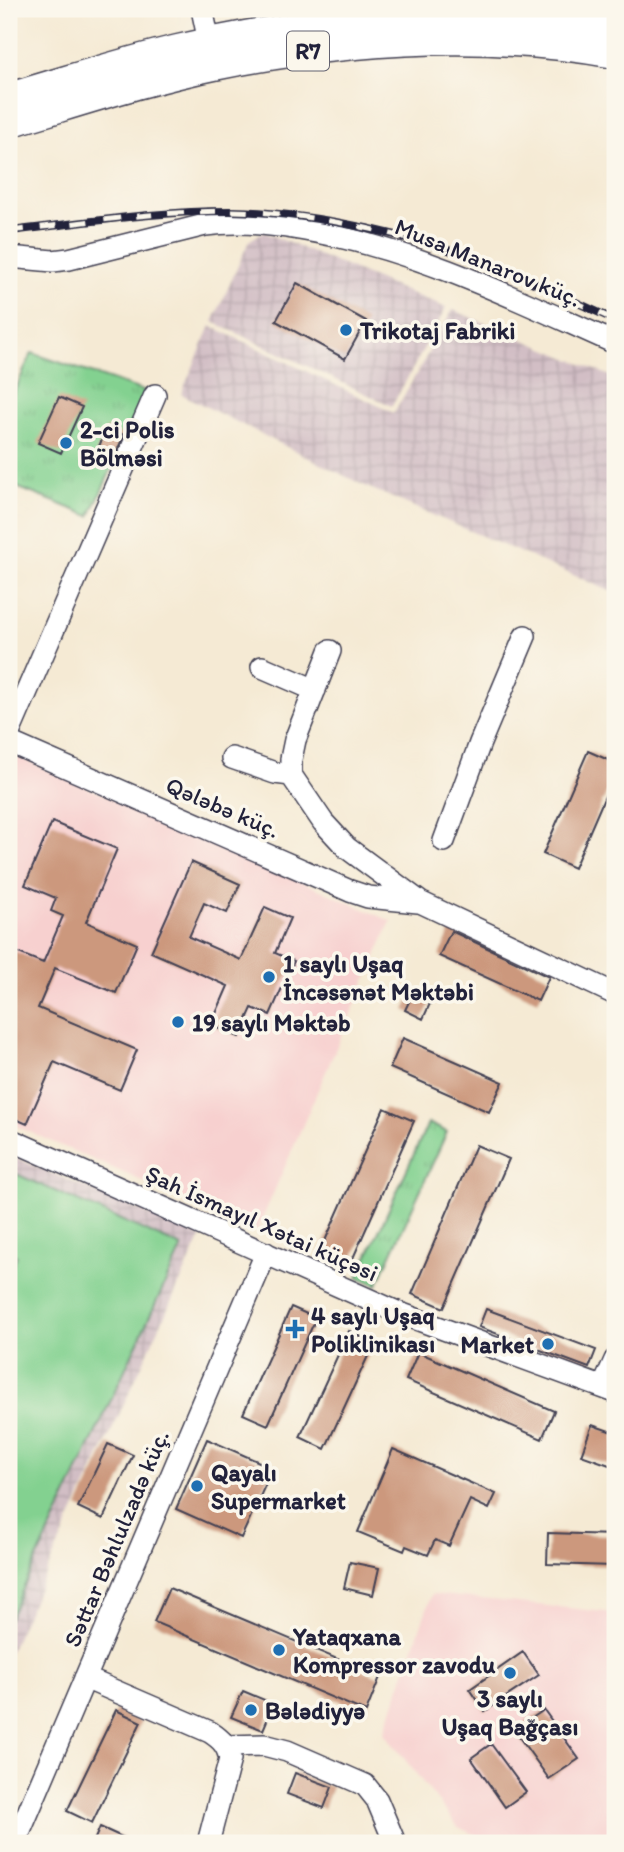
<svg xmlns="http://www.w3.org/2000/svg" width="624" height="1852" viewBox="0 0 624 1852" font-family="Itim,sans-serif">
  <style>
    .built { fill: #f7d0cf }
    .industrial { fill: url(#industrial-grid) }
    .grass { fill: url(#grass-tufts); stroke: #527a66; stroke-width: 2 }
    .green { fill: #83d190; stroke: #527a66; stroke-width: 2 }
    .building { fill: #cc987d }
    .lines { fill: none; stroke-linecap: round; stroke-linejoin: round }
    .minor-casing { stroke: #424052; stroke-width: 24 }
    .major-casing { stroke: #424052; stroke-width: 31 }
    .minor { stroke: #fff; stroke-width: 21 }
    .major { stroke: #fff; stroke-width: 28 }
    .rail-casing { stroke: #22223b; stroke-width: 8 }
    .rail { stroke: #fbf7ec; stroke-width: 5; stroke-dasharray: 16; stroke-linecap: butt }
    .poi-dot { fill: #1f6fb2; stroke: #fbf7ec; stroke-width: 2.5 }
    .labels { text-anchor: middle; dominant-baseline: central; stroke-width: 7; stroke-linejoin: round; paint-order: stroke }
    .shield { fill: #fbf7ec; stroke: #636270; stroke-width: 2 }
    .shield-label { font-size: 23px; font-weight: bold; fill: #22223b }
    .street-label { font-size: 24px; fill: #22223b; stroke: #fbf7ec }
    .poi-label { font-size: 24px; font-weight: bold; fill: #22223b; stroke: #fbf7ec; text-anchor: start }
  </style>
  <defs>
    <pattern id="industrial-grid" width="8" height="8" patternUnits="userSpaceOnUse" patternTransform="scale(1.75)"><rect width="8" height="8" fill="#d2bec5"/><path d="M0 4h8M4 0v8" fill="none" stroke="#b4a3aa"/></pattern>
    <pattern id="grass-tufts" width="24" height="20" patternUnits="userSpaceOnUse" patternTransform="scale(1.75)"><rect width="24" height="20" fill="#83d190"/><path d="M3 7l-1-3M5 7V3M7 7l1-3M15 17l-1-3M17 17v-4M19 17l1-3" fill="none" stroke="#71b37d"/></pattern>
  </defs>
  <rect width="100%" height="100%" fill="#fbf7ec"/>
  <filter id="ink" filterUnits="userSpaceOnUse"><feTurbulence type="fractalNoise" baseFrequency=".0143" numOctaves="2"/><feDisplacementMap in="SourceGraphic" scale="14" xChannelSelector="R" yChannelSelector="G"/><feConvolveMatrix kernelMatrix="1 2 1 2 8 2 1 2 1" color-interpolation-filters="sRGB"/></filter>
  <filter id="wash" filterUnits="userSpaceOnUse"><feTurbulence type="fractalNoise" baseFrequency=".00686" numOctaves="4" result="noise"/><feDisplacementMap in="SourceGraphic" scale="28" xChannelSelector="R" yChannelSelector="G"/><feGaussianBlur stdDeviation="1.57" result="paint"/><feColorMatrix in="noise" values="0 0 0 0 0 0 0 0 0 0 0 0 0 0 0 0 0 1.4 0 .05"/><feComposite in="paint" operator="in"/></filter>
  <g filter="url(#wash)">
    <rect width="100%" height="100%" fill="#f5ead4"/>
    <path class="built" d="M11,754l380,167 -134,310 -248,-108v-363z
      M432,1594l183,19v219l-40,11h-82l-35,-16 -74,-94z"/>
    <path class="industrial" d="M263,232l183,76 -54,98 -179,-84 36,-81z
      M453,310l162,68v215l-250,-107 -184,-92 30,-68 183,87z
      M9,1155l192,82 -192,416z"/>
    <path class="grass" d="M32,353l115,39 -57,124 -81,-32v-81z
      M428,1123l19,9 -70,153 -19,-8z"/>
    <path class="green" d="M14,1173l168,74 -173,372v-346l8,-17 -8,-4v-68z"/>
    <g id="blocks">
      <path class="building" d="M297,283l69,38 -21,38 -69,-38z
        M59,397l23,10 -21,46 -23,-10z
        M107,428l17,7 -11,25 -17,-7z
        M588,751l27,12v10l-41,95 -31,-14z
        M52,822l65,27 -31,73 51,22 -21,49 -61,-25 -17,40 99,42 -17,40 -66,-28 -27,62 -18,-8v-167l34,14 20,-47 -12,-5 5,-13 -31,-13z
        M191,862l49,22 -13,29 -23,-10 -15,34 52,23 24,-53 25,11 -15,35 19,8 -24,54 -18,-7 -13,29 -28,-12 17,-39 -77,-34z
        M451,931l98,46 -11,24 -99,-45z
        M415,989l18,8 -10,22 -18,-9z
        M403,1038l100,44 -14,30 -99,-44z
        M384,1108l30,13 -64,144 -30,-13z
        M476,1145l33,14 -65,149 -32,-14z
        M291,1307l25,11 -48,107 -25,-11z
        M486,1309l110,41 -7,18 -110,-41z
        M349,1331l25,12 -49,106 -25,-12z
        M418,1352l136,59 -12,28 -136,-59z
        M592,1425l23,8v34l-34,-12z
        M207,1439l66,29 -32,70 -65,-29z
        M108,1444l25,11 -30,64 -25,-12z
        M393,1449l103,45 -7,15 -19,-9 -21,46 -14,-6 -7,15 -22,-9 -2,5 -46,-19z
        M548,1533l67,2 -1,31 -67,-2z
        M350,1562l29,6 -6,27 -29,-7z
        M169,1588l211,89 -14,35 -212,-90z
        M523,1652l16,23 -54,36 -15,-22z
        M243,1691l31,13 -11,26 -32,-13z
        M116,1710l25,12 -49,101 -25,-12z
        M544,1710l35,49 -30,20 -35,-49z
        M491,1744l35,48 -21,15 -34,-49z
        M295,1773l37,14 -8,21 -37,-14z
        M100,1827l35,16h-42z"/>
    </g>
  </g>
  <g filter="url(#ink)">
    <use href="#blocks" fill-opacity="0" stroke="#424052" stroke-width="2"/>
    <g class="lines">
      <g class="minor-casing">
        <path id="minor" d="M202,9l7,33
          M9,257l44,4 16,-2 136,-34c38,-5 74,0 111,7 106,20 202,68 299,111
          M330,651l-35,89 -4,19v16l32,47 24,26 73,54 195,92
          M262,667l53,23
          M9,733l146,-338
          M9,742l341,149 18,6 50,5
          M232,758l43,15 16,2
          M444,841l36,-98 45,-107
          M9,1139l388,173 218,80
          M603,1387l12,-27
          M85,1678l125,54c12,8 17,13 20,27l-22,84
          M227,1746l37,-1 23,6 78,34 12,15 18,43
          M15,1843l251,-590"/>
      </g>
      <g class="major-casing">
        <path id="major" d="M9,97c56,-16 112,-35 169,-48 142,-33 293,-47 437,-21
          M9,123c68,-20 136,-43 205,-57 130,-26 269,-36 401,-12"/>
      </g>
      <use href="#minor" class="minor"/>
      <use href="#major" class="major"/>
      <g class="rail-casing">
        <path id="rail" d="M9,231c73,-8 148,-20 221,-20 85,1 191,26 269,57 39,16 78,35 116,52"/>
      </g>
      <use href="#rail" class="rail"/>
    </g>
  </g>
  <g class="poi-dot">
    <circle cx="346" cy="330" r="7"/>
    <circle cx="66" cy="443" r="7"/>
    <circle cx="269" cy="977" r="7"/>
    <circle cx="178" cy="1022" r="7"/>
    <path d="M291.5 1318.5h7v7h7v7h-7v7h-7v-7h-7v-7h7z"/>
    <circle cx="548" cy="1344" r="7"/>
    <circle cx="197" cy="1486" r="7"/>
    <circle cx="279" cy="1650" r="7"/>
    <circle cx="510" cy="1673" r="7"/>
    <circle cx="251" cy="1710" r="7"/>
  </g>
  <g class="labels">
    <rect class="shield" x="287" y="31.5" width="42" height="39" rx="5"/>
    <g class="shield-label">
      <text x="308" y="51">R7</text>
    </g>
    <g class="street-label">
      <text transform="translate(488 262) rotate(22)">Musa Manarov küç.</text>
      <text transform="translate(223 807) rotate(23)">Qələbə küç.</text>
      <text transform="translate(262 1223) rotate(24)">Şah İsmayıl Xətai küçəsi</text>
      <text transform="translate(116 1538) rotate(-67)">Səttar Bəhlulzadə küç.</text>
    </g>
    <g class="poi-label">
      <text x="360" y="330">Trikotaj Fabriki</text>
      <text x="80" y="429">2-ci Polis<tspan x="80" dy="28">Bölməsi</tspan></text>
      <text x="283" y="963">1 saylı Uşaq<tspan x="283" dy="28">İncəsənət Məktəbi</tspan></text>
      <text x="192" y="1022">19 saylı Məktəb</text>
      <text x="311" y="1315">4 saylı Uşaq<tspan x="311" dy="28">Poliklinikası</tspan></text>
      <text x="534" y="1344" text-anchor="end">Market</text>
      <text x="211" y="1472">Qayalı<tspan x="211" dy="28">Supermarket</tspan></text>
      <text x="293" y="1636">Yataqxana<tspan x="293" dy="28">Kompressor zavodu</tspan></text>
      <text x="510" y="1698" text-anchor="middle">3 saylı<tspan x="510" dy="28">Uşaq Bağçası</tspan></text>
      <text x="265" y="1710">Bələdiyyə</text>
    </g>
  </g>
  <rect width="624" height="1852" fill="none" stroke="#fbf7ec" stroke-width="35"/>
</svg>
